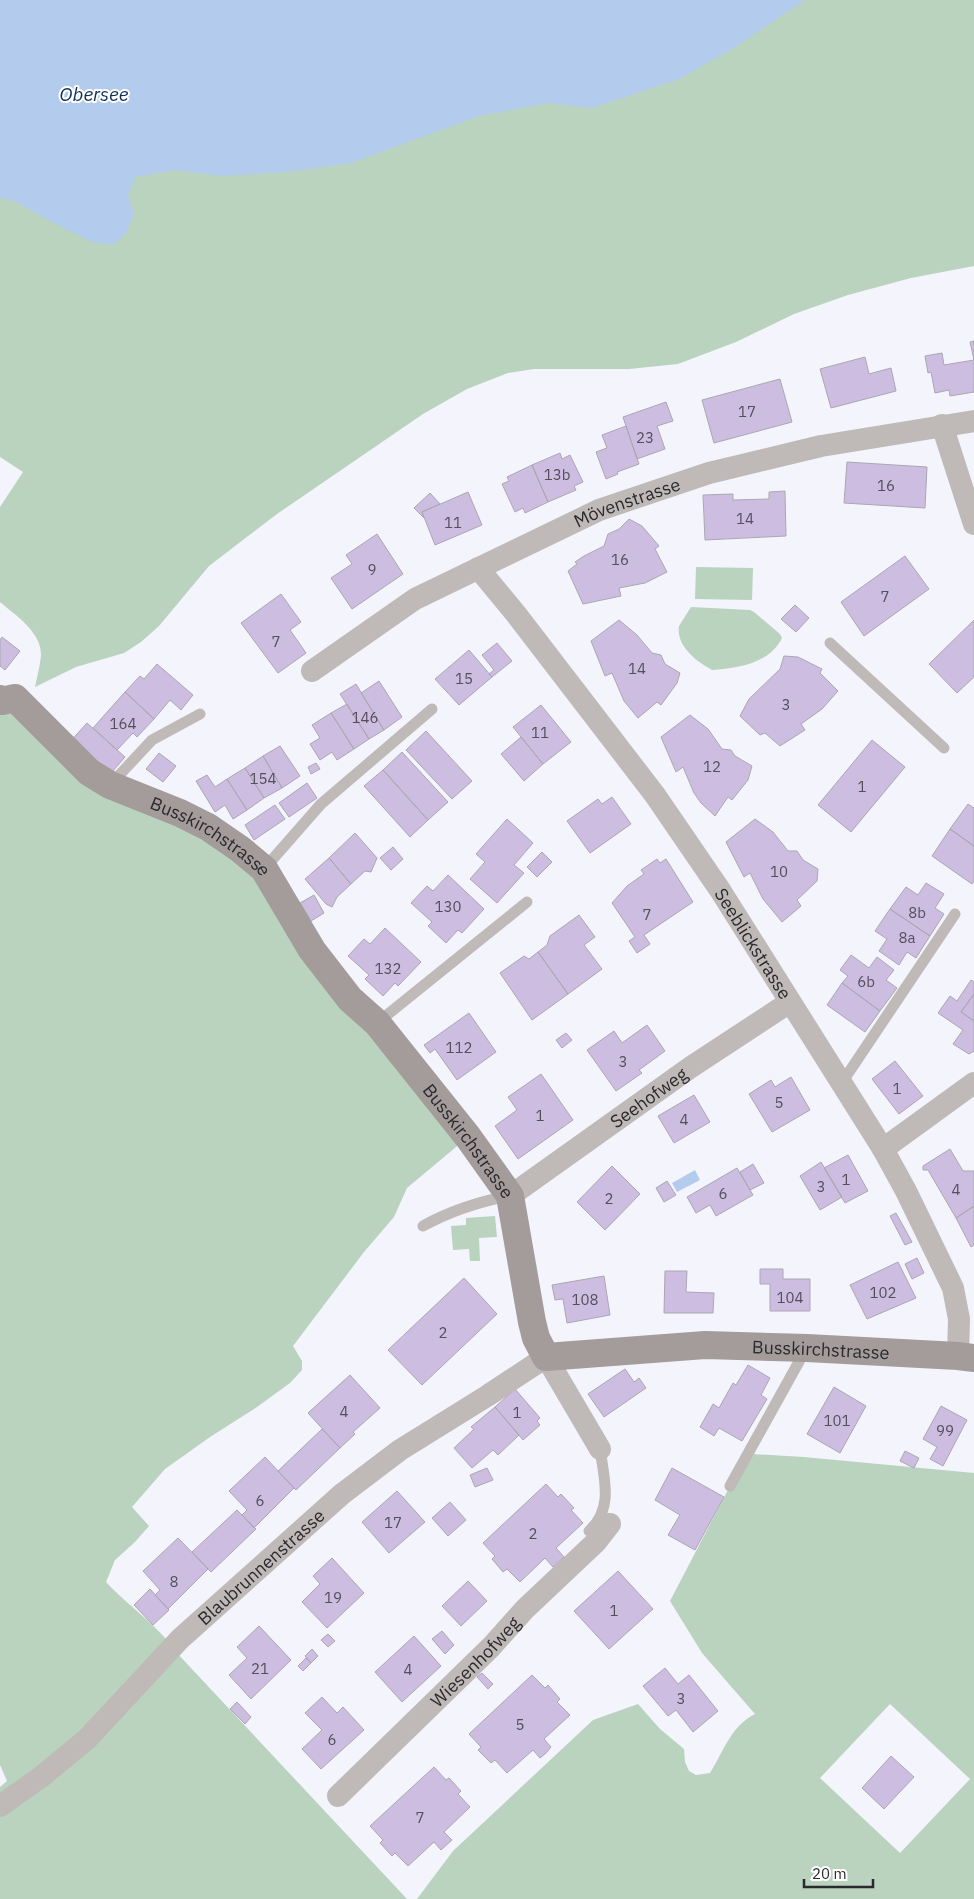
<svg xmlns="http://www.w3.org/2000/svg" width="974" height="1899" viewBox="0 0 974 1899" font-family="'IBM Plex Sans',sans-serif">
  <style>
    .green { fill: #b9d3be; fill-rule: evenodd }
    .water { fill: #b3cbec }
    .building { fill: #cdbde1; stroke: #aba7b1 }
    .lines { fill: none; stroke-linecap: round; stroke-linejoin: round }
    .lane { stroke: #bfb9b8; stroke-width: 11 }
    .street { stroke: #bfb9b8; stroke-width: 22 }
    .secondary { stroke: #a49b9b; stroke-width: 28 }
    .labels { text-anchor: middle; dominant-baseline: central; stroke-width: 4; stroke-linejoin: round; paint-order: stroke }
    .number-label { font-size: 15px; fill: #534f5b }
    .street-label { font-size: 18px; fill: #2a2a2e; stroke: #fff }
    .water-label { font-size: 19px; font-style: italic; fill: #0e2e57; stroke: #fff }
  </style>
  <rect width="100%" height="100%" fill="#f4f4fd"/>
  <path class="green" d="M154,0h820v266l-63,12 -63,17 -54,19 -58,28 -58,22 -49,5h-95l-26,4 -41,16 -44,25 -146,100 -68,52 -50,60 -18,16 -17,11 -48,14 -41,20c2,-10 5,-21 6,-31 1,-24 -25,-40 -41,-54v-95l23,-35 -23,-15v-407z
    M696,567l57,1 -1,32 -57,-1z
    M691,607l59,3 4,2 26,22 2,4c-13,26 -44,30 -70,32 -16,-9 -36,-24 -33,-44z
    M0,699l89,73 151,77 228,288 -61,51 -13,29 -30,35 -71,94 9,15v9l-12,13 -33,24 -47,30 -45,32 -33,38 17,19 -14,16 -20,18 -9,22c22,24 52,43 70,70l231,247h-407v-112l7,-6 -7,-16z
    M495,1216l2,21 -18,1 1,23h-10l-1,-12 -16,1 -2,-24 15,-1v-7z
    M752,1454l52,3 170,16v426h-557l36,-48 140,-131 45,-16 22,25 24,20 1,13 4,9 7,4 14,-2c14,-22 20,-46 45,-59l-53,-61 -32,-52 60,-115zM890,1704l80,75 -70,74 -80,-75z"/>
  <path class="water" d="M0,0h805l-68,46 -58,33 -87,29 -43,-5 -70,13 -128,47 -64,9 -65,4 -47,-6 -40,7 -7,19 6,19 -8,18 -13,12 -21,-3 -50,-25 -27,-16 -15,-3z
    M695,1170l5,10 -23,12 -5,-9z"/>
  <path class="building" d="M974,341v51l-24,4 -1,-6 -14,3 -4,-21 -3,1 -3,-17 17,-3 2,12 30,-5 -4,-18z
    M865,357l4,17 22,-6 5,23 -65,17 -11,-39z
    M780,379l12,43 -78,21 -12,-43z
    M666,402l7,19 -16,5 8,23 -28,10 -14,-42z
    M626,426l13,38 -22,8 1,2 -12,5 -10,-27 11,-4 -5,-13z
    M560,453l2,6 8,-4 13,27 -9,4 2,4 -28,12 -16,-37z
    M847,462l80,5 -2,41 -81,-5z
    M532,465l16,37 -23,11 -2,-5 -8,4 -13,-28 7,-3 -2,-4z
    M785,491l1,45 -81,4 -2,-45 30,-1v6l36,-1v-7z
    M468,492l14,33 -47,20 -13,-33z
    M430,493l10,11 -18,8 2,6 -10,-10z
    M629,519l13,7 17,20 -4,3 12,23 -22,11 -26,5 2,8 -38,8 -15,-33 9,-7 -2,-2 9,-6 20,-10 4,-12 11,-5z
    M377,534l26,40 -51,35 -21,-31 21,-14 -6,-9z
    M905,556l24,33 -65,47 -23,-34z
    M281,594l20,28 -11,8 16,23 -28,20 -37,-50z
    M795,605l14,13 -13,14 -15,-13z
    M619,620l18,15 15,18 9,2 4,9 15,9 -3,10 -16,22 -4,-3 -19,16 -14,-17 -12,-28 -7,3 -14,-35z
    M974,620v57l-17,16 -28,-29z
    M2,637l18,14 -15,19 -5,-4v-26z
    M497,643l15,18 -20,16 -3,-3 5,-4 -12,-15z
    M469,650l23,27 -33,28 -24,-26z
    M784,656l14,1 24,12 -2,4 18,18 -16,18 -21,15 4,6 -25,16 -15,-13 -5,2 -20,-19 9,-17 31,-30z
    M157,664l36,31 -12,15 -11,-10 -16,19 -29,-27 15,-16 4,3z
    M379,681l23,36 -18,13 -23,-37z
    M356,684l28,46 -15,9 -29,-45z
    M125,692l29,27 -17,18 -4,-4 -16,17 -24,-22z
    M347,704l22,35 -15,10 -23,-36z
    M541,705l30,37 -28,22 -30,-37z
    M331,713l23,36 -17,11 -5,-8 -12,8 -10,-16 10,-6 -8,-13z
    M690,715l18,14 14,20 9,1 4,6 17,10 -4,14 -16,20 -4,-3 -13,19 -14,-13 -7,-10 -11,-26 -7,5 -15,-35z
    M87,723l38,34 -19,22 -38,-35z
    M426,731l46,50 -20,18 -46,-49z
    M521,737l22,27 -19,17 -23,-27z
    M872,740l33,27 -54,65 -33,-27z
    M280,746l20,30 -18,12 -19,-32z
    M402,752l46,50 -20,18 -45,-50z
    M159,753l17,13 -13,16 -17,-13z
    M263,756l19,32 -18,10 -19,-30z
    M316,763l4,6 -9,5 -3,-7z
    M245,768l19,30 -17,12 -20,-31z
    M383,770l45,50 -18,17 -46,-51z
    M207,775l8,12 12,-8 20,31 -14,9 -8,-14 -10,7 -19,-31z
    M307,783l10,15 -28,19 -10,-14z
    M612,797l19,27 -41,29 -23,-32 31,-22 4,5z
    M968,804l6,4v38l-24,-17z
    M275,805l10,14 -31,21 -9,-15z
    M507,819l26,24 -19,22 10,8 -27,30 -27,-24 15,-17 -9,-8z
    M755,819l18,13 15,19h9l6,9 15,9 -1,12 -20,19 4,6 -19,16 -19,-23 -13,-26 -6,4 -18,-35z
    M950,829l24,17v35l-2,3 -40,-28z
    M355,833l22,25 -6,14 -6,-1 -14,13 -22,-26z
    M393,847l10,12 -12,11 -11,-12z
    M542,852l10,10 -15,15 -10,-10z
    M329,858l22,26 -14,13 -5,10 -6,-3 -21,-25z
    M657,859l3,4 6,-4 27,43 -49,33 6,9 -13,9 -8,-12 6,-4 -23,-34 15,-17 17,-12 -3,-4z
    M448,875l36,34 -22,24 -4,-3 -12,13 -18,-17 4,-4 -21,-19 16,-17 6,5z
    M926,883l18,11 -9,14 9,6 -14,22 -40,-27 16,-22 12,8z
    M314,895l10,18 -13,8 -11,-18z
    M890,909l40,27 -14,22 -9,-6 -8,13 -20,-14 8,-12 -12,-8z
    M579,915l16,22 -11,8 18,24 -34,25 -30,-42 9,-7 3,-9z
    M385,928l36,34 -23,24 -3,-3 -12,13 -18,-17 4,-4 -21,-19 16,-17 6,5z
    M538,952l30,42 -36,26 -32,-47 24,-17 5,3z
    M851,955l18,13 8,-11 17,13 -8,10 11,8 -17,23 -38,-28 6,-7 -8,-6z
    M971,980l3,2v12l-13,18 13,9v30l-5,3 -16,-10 10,-14 -25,-17 12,-17 7,5z
    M842,983l38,28 -15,21 -38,-27z
    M974,994v27l-13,-9z
    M469,1013l27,39 -39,28 -22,-31 -5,4 -6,-8z
    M647,1025l18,26 -26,19 3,3 -26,18 -29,-41 27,-19 8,12z
    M566,1033l6,7 -10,8 -6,-8z
    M895,1061l28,35 -24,18 -27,-35z
    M541,1074l32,46 -55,39 -23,-33 22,-16 -9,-13z
    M791,1077l19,33 -38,22 -23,-38 22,-14 4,7z
    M694,1095l16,27 -36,21 -16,-27z
    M950,1149l13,22h11v35l-18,12 -28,-48h-5v-4z
    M848,1155l20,36 -23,12 -21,-35z
    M821,1162l21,35 -22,13 -20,-34z
    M753,1164l11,19 -14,7 -10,-18z
    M612,1166l28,28 -35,36 -28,-28z
    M737,1168l16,27 -37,21 -6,-11 -14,8 -9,-16z
    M667,1181l9,14 -12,7 -8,-14z
    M974,1206v39l-3,2 -15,-29z
    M896,1213l16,29 -7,3 -15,-29z
    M917,1258l7,15 -12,6 -7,-15z
    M898,1262l18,36 -49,21 -17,-34z
    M760,1269h23v10h27v32h-40v-27h-10z
    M665,1271h22l-1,21 28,1 -1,20h-49z
    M604,1276l6,39 -43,8 -4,-24 -8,1 -3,-15z
    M464,1278l33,36 -75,71 -34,-35z
    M748,1365l22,13 -9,17 6,4 -25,42 -23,-13 -5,8 -14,-9 13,-23 6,4 14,-25 3,2z
    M625,1369l9,13 5,-4 7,10 -42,29 -16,-23z
    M350,1375l30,33 -27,24 2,2 -15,14 -32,-35z
    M834,1387l32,19 -26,47 -33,-19z
    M515,1389l25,29 -3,3 3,4 -17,15 -28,-33z
    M941,1406l26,14 -24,46 -13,-7 7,-12 -14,-8z
    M495,1407l24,28 -21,20 -5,-5 -21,18 -18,-20 20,-19 -3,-2z
    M322,1429l18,19 -44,42 -18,-19z
    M905,1451l14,7 -5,10 -14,-7z
    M265,1457l29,31 -40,40 -12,-13 5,-5 -18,-19z
    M487,1468l6,12 -18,7 -5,-12z
    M672,1468l52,29 -29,53 -27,-15 12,-20 -25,-15z
    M546,1484l12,13 3,-3 13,14 -3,2 12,13 -27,25 8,9 -11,10 -8,-9 -25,24 -13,-13 -4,3 -11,-13 3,-3 -12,-13z
    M397,1491l28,31 -36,31 -27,-31z
    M450,1502l16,18 -18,16 -16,-18z
    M237,1510l19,19 -45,43 -19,-20z
    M178,1538l30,31 -40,40 -13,-14 5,-5 -17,-19z
    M332,1558l32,35 -37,35 -25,-26 18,-18 -7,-8z
    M618,1571l35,38 -44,40 -35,-38z
    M468,1581l19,20 -26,25 -19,-20z
    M150,1589l19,21 -16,15 -19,-20z
    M259,1626l32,34 -40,39 -22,-24 18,-17 -10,-11z
    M442,1631l12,14 -9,9 -13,-15z
    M328,1634l7,7 -7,6 -7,-7z
    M414,1636l27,30 -39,36 -27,-30z
    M312,1649l6,7 -7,7 -6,-7z
    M306,1658l5,5 -8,8 -5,-5z
    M665,1668l13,16 11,-9 29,36 -25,21 -17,-22 -8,6 -25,-30z
    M482,1673l11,11 -5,5 -11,-12z
    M532,1675l13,13 3,-3 12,14 -3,3 13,13 -26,24 7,8 -5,6 -6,5 -7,-8 -26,23 -12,-13 -4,3 -13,-13 3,-3 -12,-13z
    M322,1697l15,16 6,-6 21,23 -43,39 -19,-20 20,-19 -17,-17z
    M237,1702l14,15 -6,7 -15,-15z
    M891,1756l23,21 -30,32 -22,-21z
    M434,1767l12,13 3,-2 12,13 -3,3 12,13 -26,25 8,8 -11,10 -7,-8 -26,24 -13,-13 -3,3 -12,-13 3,-3 -13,-14z"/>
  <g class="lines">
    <path class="lane" d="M830,643l114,105
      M110,785l42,-45 48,-26
      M264,869l57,-65 111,-95
      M377,1023l150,-121
      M841,1084l114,-170
      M423,1226c27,-15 55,-24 85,-30
      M730,1486l76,-137
      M589,1531c25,-23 15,-52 11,-82"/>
    <g class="street">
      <path d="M942,425l32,99"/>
      <path id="s1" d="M478,568l38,46 139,181 65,95 163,259 23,42 47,97 6,31 -1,37"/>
      <path id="s2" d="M312,671l103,-72 184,-89 110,-37 112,-27 153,-25"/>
      <path d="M883,1149l91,-66"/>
      <path id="s3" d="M510,1196l181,-129 99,-65"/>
      <path id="s4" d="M338,1796l153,-149 34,-38 71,-67 14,-18"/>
      <path id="s5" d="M0,1806l41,-29 46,-38 93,-100 162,-145 58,-44 87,-54 59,-39 54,92"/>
    </g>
    <path class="secondary" id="s6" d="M0,699l2,2 13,-3 74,74 21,13 70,28 28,14 32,22 24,20 48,81 38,49 27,24 91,114 42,59 22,126 4,16 10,19 159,-12 102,3 151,8 16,2"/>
  </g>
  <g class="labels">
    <g class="number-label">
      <text x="747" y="411">17</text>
      <text x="645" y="437">23</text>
      <text x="557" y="474">13b</text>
      <text x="886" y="485">16</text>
      <text x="745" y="518">14</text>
      <text x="453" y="522">11</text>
      <text x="620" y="559">16</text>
      <text x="372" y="569">9</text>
      <text x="885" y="596">7</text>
      <text x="276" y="641">7</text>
      <text x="637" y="668">14</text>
      <text x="464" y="678">15</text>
      <text x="786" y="704">3</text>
      <text x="365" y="717">146</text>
      <text x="123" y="723">164</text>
      <text x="540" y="732">11</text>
      <text x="712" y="766">12</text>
      <text x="263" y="778">154</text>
      <text x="862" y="786">1</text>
      <text x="779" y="871">10</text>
      <text x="448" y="906">130</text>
      <text x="917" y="912">8b</text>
      <text x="647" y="914">7</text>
      <text x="907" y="937">8a</text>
      <text x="388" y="968">132</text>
      <text x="866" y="981">6b</text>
      <text x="459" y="1047">112</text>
      <text x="623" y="1061">3</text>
      <text x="897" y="1088">1</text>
      <text x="779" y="1102">5</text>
      <text x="540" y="1115">1</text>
      <text x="684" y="1119">4</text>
      <text x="846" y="1179">1</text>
      <text x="821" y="1186">3</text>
      <text x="956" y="1189">4</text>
      <text x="723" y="1193">6</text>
      <text x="609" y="1198">2</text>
      <text x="883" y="1292">102</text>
      <text x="790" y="1297">104</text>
      <text x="585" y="1299">108</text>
      <text x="443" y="1332">2</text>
      <text x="344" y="1411">4</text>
      <text x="517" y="1412">1</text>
      <text x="837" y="1420">101</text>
      <text x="945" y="1430">99</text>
      <text x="260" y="1500">6</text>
      <text x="393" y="1522">17</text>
      <text x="533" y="1533">2</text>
      <text x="174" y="1581">8</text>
      <text x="333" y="1597">19</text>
      <text x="614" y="1610">1</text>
      <text x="260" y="1668">21</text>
      <text x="408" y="1669">4</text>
      <text x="681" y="1698">3</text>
      <text x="520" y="1724">5</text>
      <text x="332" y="1739">6</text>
      <text x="420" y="1817">7</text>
    </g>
    <g class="street-label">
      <text stroke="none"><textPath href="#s2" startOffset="359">Mövenstrasse</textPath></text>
      <text stroke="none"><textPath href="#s6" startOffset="259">Busskirchstrasse</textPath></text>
      <text stroke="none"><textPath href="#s1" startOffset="466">Seeblickstrasse</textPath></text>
      <text stroke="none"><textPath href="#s3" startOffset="170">Seehofweg</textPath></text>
      <text stroke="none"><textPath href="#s6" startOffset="664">Busskirchstrasse</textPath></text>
      <text stroke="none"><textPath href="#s6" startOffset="1174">Busskirchstrasse</textPath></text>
      <text stroke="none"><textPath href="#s5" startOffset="355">Blaubrunnenstrasse</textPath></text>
      <text stroke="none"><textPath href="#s4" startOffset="192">Wiesenhofweg</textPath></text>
    </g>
    <g class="water-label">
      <text x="94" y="94">Obersee</text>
    </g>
  </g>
  <path d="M804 1879v8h69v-8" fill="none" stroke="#2a2a2e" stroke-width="2.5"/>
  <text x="812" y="1879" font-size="15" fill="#2a2a2e" stroke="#ffffff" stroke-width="4" paint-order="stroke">20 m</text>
</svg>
